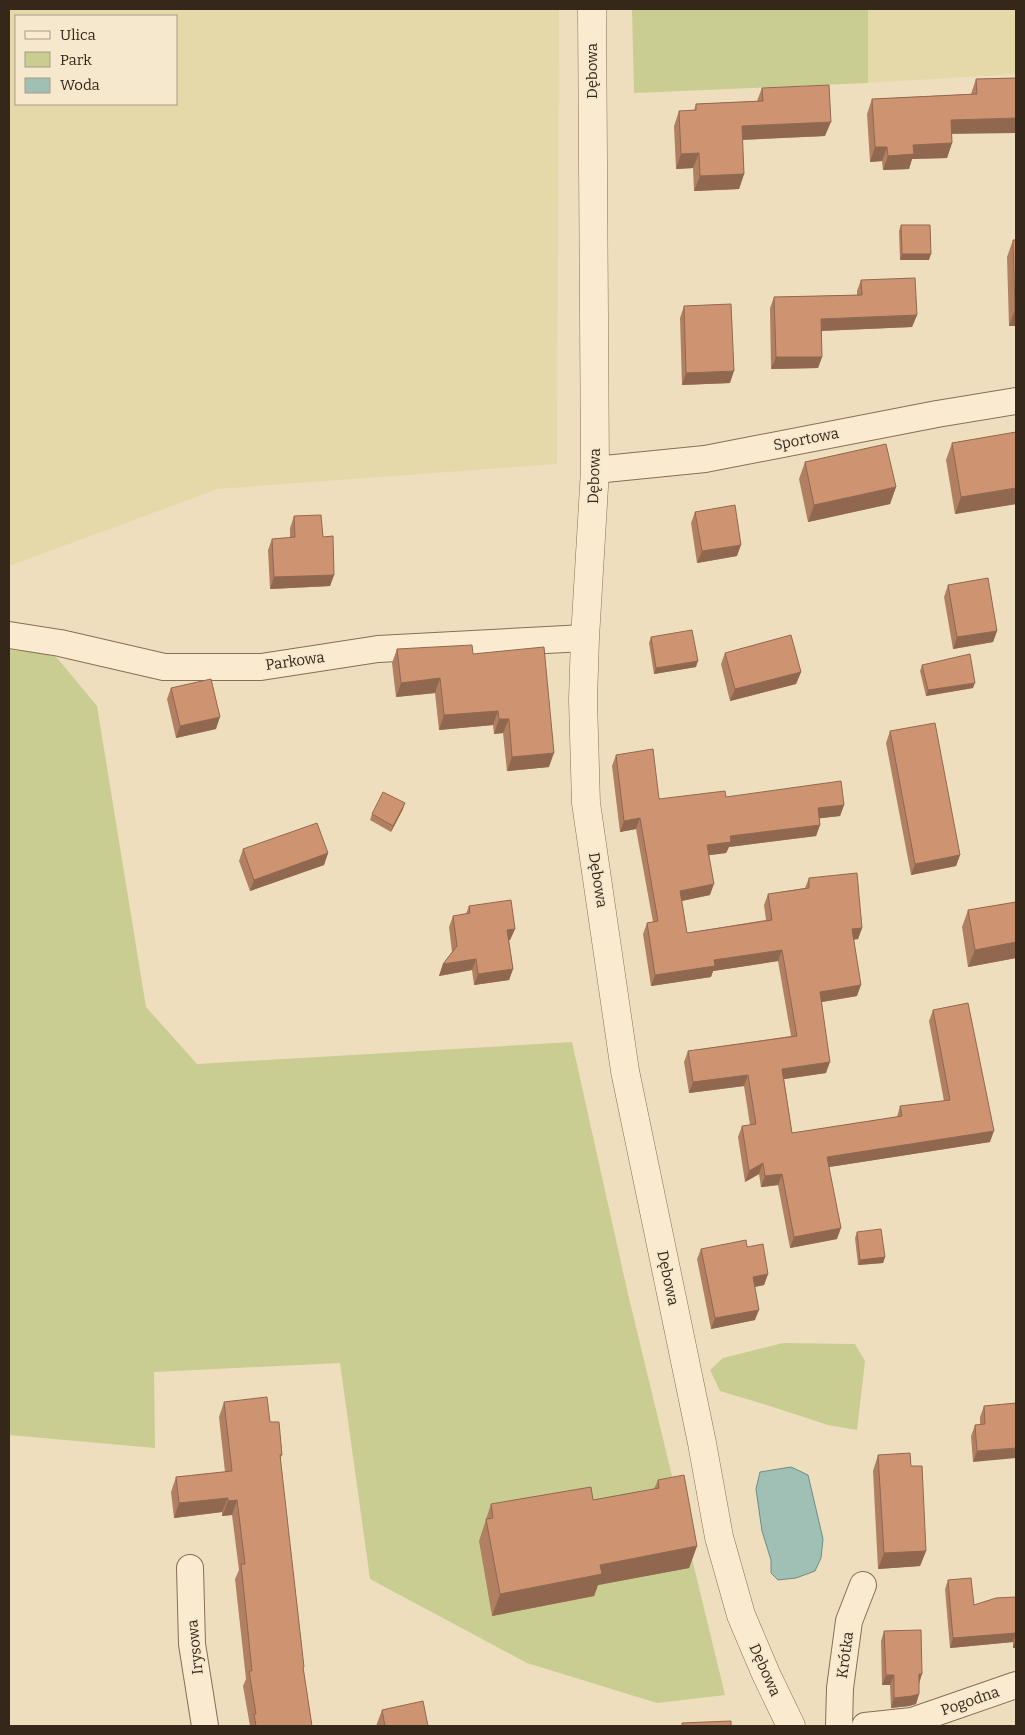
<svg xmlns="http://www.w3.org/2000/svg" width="1025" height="1735" viewBox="0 0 1025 1735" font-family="Bitter,serif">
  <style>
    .farmland { fill: #e5d9aa; fill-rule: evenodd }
    .green { fill: #c9cd91 }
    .water { fill: #a1c0b5; stroke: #688e83 }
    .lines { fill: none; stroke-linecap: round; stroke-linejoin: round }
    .minor-casing { stroke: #876e56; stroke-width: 28 }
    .tertiary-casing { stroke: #876e56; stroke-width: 29 }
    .minor { stroke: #faebd0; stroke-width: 26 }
    .tertiary { stroke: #faebd0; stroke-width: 28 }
    .wall { fill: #b17f62 }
    .shaded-wall { fill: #906850 }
    .building { fill: #ce9472; stroke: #906850 }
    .labels { text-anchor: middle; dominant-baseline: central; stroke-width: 4; stroke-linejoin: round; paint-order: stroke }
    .street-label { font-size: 15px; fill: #36271b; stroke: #f6e8cd }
  </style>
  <rect width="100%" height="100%" fill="#efdebd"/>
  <path class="farmland" d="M9,9h550l-2,455 -339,25 -209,77zM16,16h160v88h-160z
    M868,9h148v65l-148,9z"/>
  <path class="green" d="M632,9h236v74l-234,10z
    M9,650l44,3 44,53 49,301 51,57 375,-22 56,252 97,401 -68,8 -130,-40 -157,-84 -30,-216 -186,9 1,76 -146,-13z
    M783,1343l72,1 10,17 -8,69 -29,-5 -52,-17 -56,-17 -10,-21 13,-12z"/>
  <path class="water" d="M791,1467l17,8 15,64 -2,19 -6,13 -19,7 -18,2 -7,-7v-13l-9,-29 -6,-42 4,-17z"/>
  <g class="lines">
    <g class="minor-casing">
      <path id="minor" d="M595,470l110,-11 232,-45 79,-13
        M9,635l51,8 104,24h97l117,-18 207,-11
        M190,1568l2,76 13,82
        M839,1726l1,-38 9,-67 14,-36
        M865,1726l47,-5 104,-36"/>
    </g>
    <g class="tertiary-casing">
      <path id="tertiary" d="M592,9l3,461 -10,168 -2,62 3,103 39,268 77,372 17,94 22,78 25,59 25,52"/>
    </g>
    <use href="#minor" class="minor"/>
    <use href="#tertiary" class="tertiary"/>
  </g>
  <path class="wall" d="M1016,78l-64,56v9l-5,15 -35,1 -3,10 -26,1 -1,-9 -12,1 -3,-48 5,-15 99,-5 5,-15z
    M762,88l63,48 -83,4 2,34 -5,15 -45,2 -1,-23 -17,1 -2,-43 5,-15h15l2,-7 61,-3z
    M901,225l28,35h-29l-1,-29z
    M1013,240l3,86h-7l-2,-69z
    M861,280l56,35 -5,12 -90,4v26l-4,11 -47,1 -1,-61 4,-11 83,-2v-4z
    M684,306l46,77 -48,2 -2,-67z
    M1016,432v72l-61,10 -9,-54 6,-17z
    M805,462l91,25 -6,17 -82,18 -9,-43z
    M695,512l42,44 -40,7 -6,-40z
    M294,516l29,21 11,38 -4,11 -60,3 -2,-39 4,-11 18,-1v-10z
    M948,585l49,46 -4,11 -40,7 -9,-52z
    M651,637l45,30 -42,7 -5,-31z
    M397,649l76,5 76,113 -42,4 -4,-38 -9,1 -1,-9 -54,5 -4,-37 -39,4 -4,-34z
    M725,653l76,19 -5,12 -66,17 -9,-37z
    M922,665l51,23 -47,8 -6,-25z
    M171,688l45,41 -40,9 -9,-39z
    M890,731l70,124 -4,11 -45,9 -25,-132z
    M616,755l43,44 67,-2 118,8 -4,11 -20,2v7l-4,11 -87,11 -3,6 -17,2 1,40 -28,6 5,32 79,-13 -2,-15 4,-11 37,-6 4,-10 53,50 -4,11 -5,1 4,56 -35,6 4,71 -42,6 8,54 105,-16 3,-11 44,-5 -15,-80 4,-11 57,132 -161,25 8,72 -47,9 -12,-63 -17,2 -2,-13 -14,8 -7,-45 4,-11 8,-1 -6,-39 -55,7 -5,-31 4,-11 103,-15 -13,-75 -65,10 -2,6 -60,9 -8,-52 4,-11 6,-1 -17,-93 -16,3 -8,-66z
    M403,809l-12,23 -21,-12 2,-6z
    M243,849l85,4 -4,12 -74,26 -11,-30z
    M1016,902v56l-48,9 -6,-40 6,-17z
    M469,906l46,23 -5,11h-1l4,29 -4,11 -35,5 -2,-15 -33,6 4,-12 9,-12 -3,-25 4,-11 13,-2z
    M857,1232l28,25 -2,6 -25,2 -3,-27z
    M747,1247l21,27 -4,11 -9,2v33l-44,9 -14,-70 4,-10z
    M224,1402l46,20 12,33 -2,4 23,211 9,56h-62l-7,-40 3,-7 -11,-100 4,-9 -7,-55 -10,1v-4l-48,6 -3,-26 5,-15 49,-5 -6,-55z
    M1016,1403l-43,59 -2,-26 4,-11h5v-8l4,-11z
    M878,1455l33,11 15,85 -6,15 -42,3 -5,-98z
    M658,1480l39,66 -8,22 -91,17 -4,11 -102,20 -13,-75 12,-37 102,-4 61,-11z
    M948,1580l26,25 42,-8v51h-3v-6l-63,6 -5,-59z
    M884,1631l35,52v11l-3,10 -7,2 -18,2 -1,-23h-8l-1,-44z
    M382,1710l46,16h-52z"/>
  <path class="shaded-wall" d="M1016,118v15l-70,1 5,-14z
    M831,122l-6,14 -89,4 6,-14z
    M952,143l-5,15 -35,1 -3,10 -26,1 5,-14 25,-11z
    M875,147h12l-5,14 -12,1z
    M699,153l-6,15 -17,1 5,-15z
    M744,174l-5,15 -45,2 6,-15z
    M902,254h29l-2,6h-29z
    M1015,309h1v17h-7z
    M917,315l-5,12 -95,4 4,-12z
    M776,357h46l-4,11 -47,1z
    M734,371l-4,12 -48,2 4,-12z
    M896,487l-6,17 -82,18 6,-17z
    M1016,488v16l-61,10 6,-17z
    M741,545l-4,11 -40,7 5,-12z
    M334,575l-4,11 -60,3 4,-12z
    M997,631l-4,11 -40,7 4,-12z
    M698,661l-2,6 -42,7 2,-6z
    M801,672l-5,12 -66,17 5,-12z
    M440,678l-5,15 -39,4 5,-14z
    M975,683l-2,5 -47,8 2,-6z
    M498,711l-5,14 -54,5 5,-15z
    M220,717l-4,12 -40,9 4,-12z
    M499,719h10l-6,14 -9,1z
    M554,753l-5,14 -42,4 5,-14z
    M405,803l-2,6 -12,23 2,-6z
    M844,805l-4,11 -26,3 4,-11z
    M640,818l-4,11 -16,3 4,-11z
    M820,825l-4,11 -87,11 -3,6 -23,3 4,-11 23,-9z
    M328,853l-4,12 -74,26 4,-11z
    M960,855l-4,11 -45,9 4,-11z
    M714,884l-4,11 -34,7 4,-11z
    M862,928l-4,11 -10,1 4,-11z
    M515,929l-5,11 -7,1 4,-11z
    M1016,942v16l-48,9 7,-17z
    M782,950l-4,11 -65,10 -2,6 -60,9 4,-11 59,-15z
    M476,959l-4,11 -33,6 4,-12z
    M513,969l-4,11 -35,5 4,-11z
    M861,985l-4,11 -41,7 4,-11z
    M830,1062l-4,11 -48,7 4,-11z
    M748,1075l-4,11 -55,7 4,-11z
    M994,1131l-4,11 -167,26 4,-11z
    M763,1163l-4,11 -14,8 4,-11z
    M782,1174l-4,11 -17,2 4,-11z
    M841,1228l-4,11 -47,9 4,-11z
    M885,1257l-2,6 -25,2 2,-5z
    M768,1274l-4,11 -15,3 4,-11z
    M759,1310l-4,10 -44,9 4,-11z
    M1016,1448v10l-43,4 4,-11z
    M228,1498l-6,14 -48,6 5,-15z
    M237,1500l-5,15 -10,1 6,-15z
    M697,1546l-8,22 -91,17 -4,11 -102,20 8,-22 100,-29z
    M926,1551l-6,15 -42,3 6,-16z
    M1016,1633l-3,9 -63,6 3,-10z
    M1016,1639v9h-3z
    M919,1674h3l-3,10z
    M886,1675h8l-4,10h-8z
    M919,1694l-3,10 -7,2 -18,2 3,-10z"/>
  <path class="building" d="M1016,78v40l-65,2 1,23 -39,2 1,9 -26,2 -1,-9h-12l-3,-48 105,-5 -1,-15z
    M829,85l2,37 -89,4 2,48 -44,2 -1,-23 -18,1 -2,-43 17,-1v-6l67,-3 -1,-13z
    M901,225h29l1,29h-29z
    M1013,240h3v69h-1z
    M915,278l2,37 -96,4 1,38h-46l-2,-60 88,-2 -1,-15z
    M731,304l3,67 -48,2 -2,-67z
    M1016,432v56l-55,9 -9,-54z
    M886,444l10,43 -82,18 -9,-43z
    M735,505l6,40 -39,6 -7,-39z
    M321,515l2,22 10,-1 1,39 -60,2 -2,-38 23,-2 -1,-21z
    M988,578l9,53 -40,6 -9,-52z
    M692,630l6,31 -42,7 -5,-31z
    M791,635l10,37 -66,17 -10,-36z
    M472,645l1,9 71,-7 10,106 -42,4 -3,-38h-10l-1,-8 -54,4 -4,-37 -39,5 -4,-34z
    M970,654l5,29 -47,7 -6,-25z
    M211,679l9,38 -40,9 -9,-38z
    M935,723l25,132 -45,9 -25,-133z
    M653,749l6,50 66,-8 1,6 115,-16 3,24 -26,3 2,17 -90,11 1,6 -24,3 7,39 -34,7 7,42 85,-13 -4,-26 41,-6v-10l48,-5 5,55 -10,1 9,56 -41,7 10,70 -48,7 10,64 110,-17 -2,-10 50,-6 -17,-90 35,-7 26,128 -167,26 14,71 -47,9 -12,-63 -17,2 -2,-13 -14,8 -7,-45 14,-2 -8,-49 -55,7 -5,-31 109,-15 -15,-86 -68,10 1,6 -60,9 -8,-52 11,-2 -18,-103 -16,3 -8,-66z
    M383,792l22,11 -12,23 -21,-12z
    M317,823l11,30 -74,27 -11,-31z
    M511,900l4,29 -8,1 6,39 -35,5 -2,-15 -33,5 14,-18 -4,-30 17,-3 -1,-7z
    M1016,902v40l-41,8 -7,-40z
    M881,1229l4,28 -25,3 -3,-28z
    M746,1240l1,7 16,-3 5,30 -15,3 6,33 -44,8 -14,-69z
    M267,1397l3,25h9l3,33h-2l24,212h-1l9,59h-56l-2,-12h2l-7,-43h3l-11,-107h4l-8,-64 -9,1v-3l-49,5 -3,-26 56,-6 -8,-69z
    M1016,1403v45l-39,3 -2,-26 10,-1 -1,-18z
    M910,1453l1,13h11l4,85 -42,2 -6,-98z
    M684,1475l13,71 -97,19 2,9 -102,20 -14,-75 7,-1 -2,-14 100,-17 2,13 66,-12 -1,-8z
    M971,1578l3,27 22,-7 20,-1v40v-4l-63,5 -5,-58z
    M921,1630l1,44h-3v20l-7,2 -18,2v-23h-8l-2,-44z
    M423,1701l5,25h-43l-3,-16z
    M731,1721v5h-49v-3z"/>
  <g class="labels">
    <g class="street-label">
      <text transform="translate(592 71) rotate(-90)">Dębowa</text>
      <text transform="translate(806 439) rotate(-11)">Sportowa</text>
      <text transform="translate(594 476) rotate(-88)">Dębowa</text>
      <text transform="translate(295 661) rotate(-8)">Parkowa</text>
      <text transform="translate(598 880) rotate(81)">Dębowa</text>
      <text transform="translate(668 1278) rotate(78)">Dębowa</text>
      <text transform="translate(195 1647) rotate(-96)">Irysowa</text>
      <text transform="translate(845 1655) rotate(-82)">Krótka</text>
      <text transform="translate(765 1670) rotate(66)">Dębowa</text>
      <text transform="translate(970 1701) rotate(-19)">Pogodna</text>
    </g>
  </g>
  <rect width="1025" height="1735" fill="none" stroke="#36271b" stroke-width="20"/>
  <rect x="15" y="15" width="162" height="90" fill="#f6e8cd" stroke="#a99b86"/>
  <rect x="25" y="31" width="25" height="8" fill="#faebd0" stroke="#a99b86"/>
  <text x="60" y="40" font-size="15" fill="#36271b">Ulica</text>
  <rect x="25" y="52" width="25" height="15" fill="#c9cd91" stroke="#a99b86"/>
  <text x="60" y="65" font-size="15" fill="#36271b">Park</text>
  <rect x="25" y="78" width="25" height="15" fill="#a1c0b5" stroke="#a99b86"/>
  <text x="60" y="90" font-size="15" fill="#36271b">Woda</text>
</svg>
